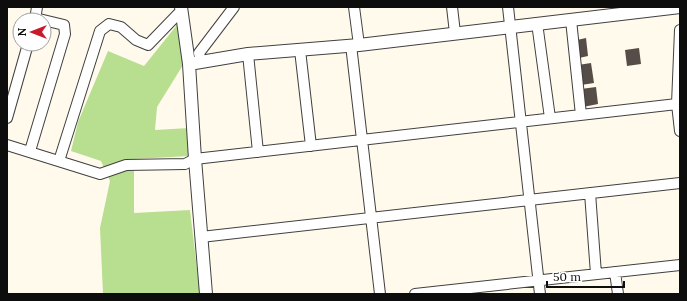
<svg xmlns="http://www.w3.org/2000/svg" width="687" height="301" viewBox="0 0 687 301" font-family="Lora,serif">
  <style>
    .forest { fill: #b8df90 }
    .building { fill: #564d48 }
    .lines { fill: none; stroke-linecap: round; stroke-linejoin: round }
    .minor-casing { stroke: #404040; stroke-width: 12 }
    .tertiary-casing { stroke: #404040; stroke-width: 14 }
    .minor { stroke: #fff; stroke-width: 10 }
    .tertiary { stroke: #fff; stroke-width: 12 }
  </style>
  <rect width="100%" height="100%" fill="#fffaec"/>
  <path class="forest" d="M177,25l6,40 -26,42 -2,23 34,-2 1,28 -56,3v54l56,-3 10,84h-97l-3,-66 10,-47 -9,-20 -30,-10 7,-29 30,-71 36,15z"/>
  <path class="building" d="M586,38l2,18 -9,2 -2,-18z
    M639,48l2,16 -14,2 -2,-16z
    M591,63l3,20 -13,2 -3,-20z
    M596,87l2,17 -15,3 -2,-18z"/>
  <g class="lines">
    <g class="minor-casing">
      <path id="minor" d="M354,7l5,38
        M452,7l3,26
        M508,7l32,287
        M35,20l2,-13
        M571,20l10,95
        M537,23l13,95
        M680,30l-3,74 3,27
        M351,45l29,249
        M300,50l11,96
        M248,54l10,98
        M201,62l-2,-9 35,-46
        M7,118l21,-74
        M7,145l93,29 26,-9 59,-1 10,-5 482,-55
        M30,151l35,-117 -1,-9 -29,-7
        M59,161l41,-130 9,-7 12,3 15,13 12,5 30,-31h4
        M590,193l6,81
        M201,237l479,-54
        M615,272l3,22
        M415,294l265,-29"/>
    </g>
    <g class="tertiary-casing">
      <path id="tertiary" d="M181,7l8,57 6,95 11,135
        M189,64l59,-10 111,-9 321,-38"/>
    </g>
    <use href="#minor" class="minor"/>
    <use href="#tertiary" class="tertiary"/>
  </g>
  <rect width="687" height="301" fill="none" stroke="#0d0d0d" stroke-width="16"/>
  <g transform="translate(32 32) rotate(270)"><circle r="19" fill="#ffffff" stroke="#9e9e9e"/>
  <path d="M0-3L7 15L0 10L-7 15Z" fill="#c9192b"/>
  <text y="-6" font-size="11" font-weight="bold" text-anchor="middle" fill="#0d0d0d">N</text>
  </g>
  <path d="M547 281v6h77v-6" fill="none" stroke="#0d0d0d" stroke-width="2"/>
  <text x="553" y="281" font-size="12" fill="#0d0d0d" stroke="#ffffff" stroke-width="3" paint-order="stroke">50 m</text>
</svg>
